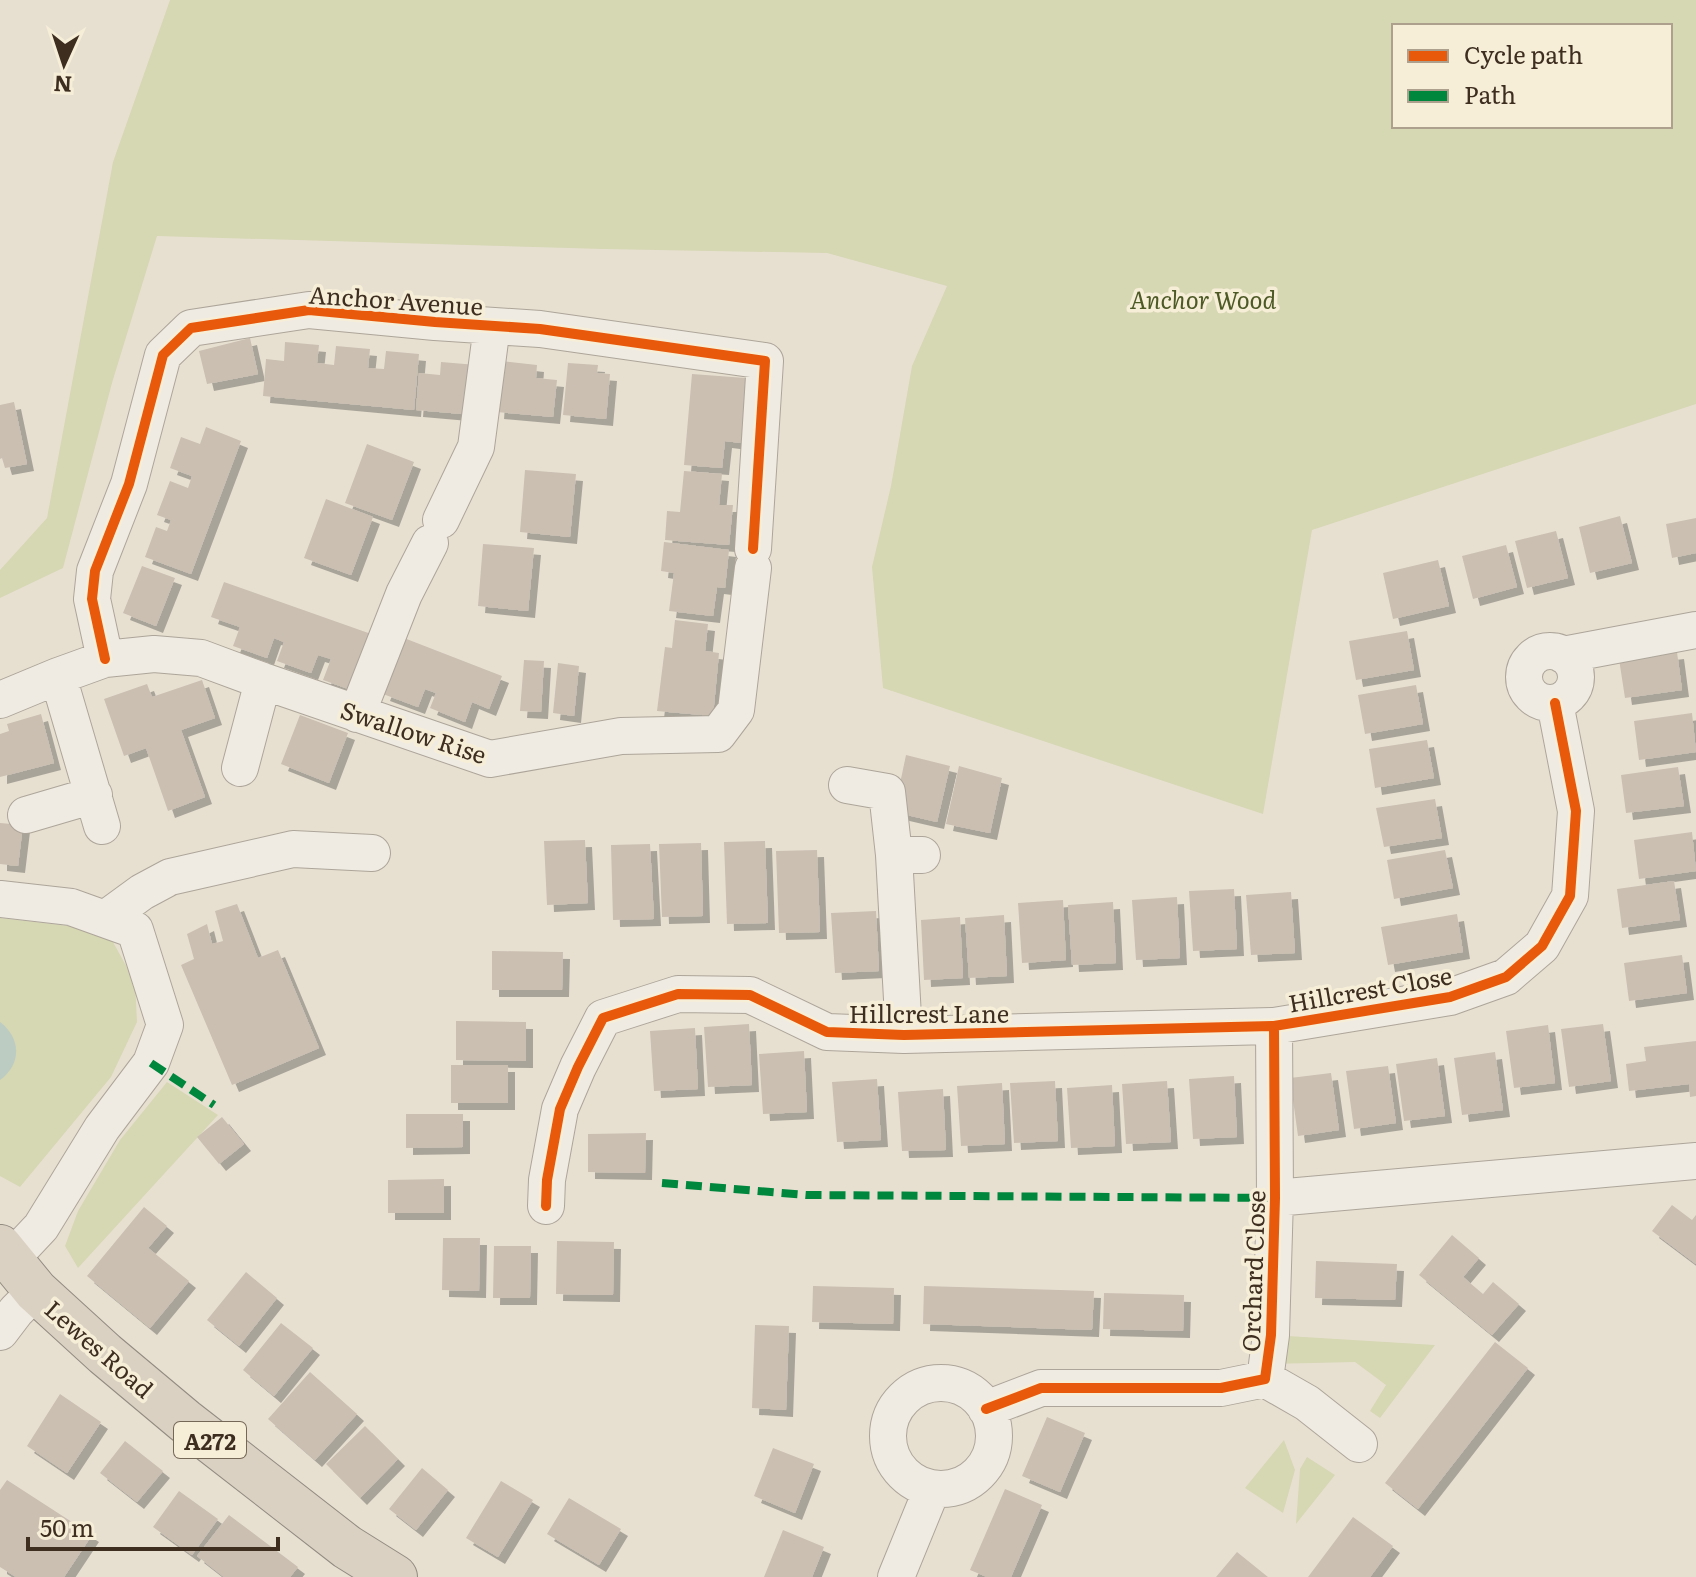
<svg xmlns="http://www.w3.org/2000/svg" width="1696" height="1577" viewBox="0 0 1696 1577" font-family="Literata,serif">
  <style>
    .green { fill: #d6d7b3; fill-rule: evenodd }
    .water { fill: #bcccc2 }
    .building { fill: #cbbfb2; filter: url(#shadow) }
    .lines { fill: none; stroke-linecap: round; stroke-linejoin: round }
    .minor-casing { stroke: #ada599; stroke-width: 38 }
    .highway-casing { stroke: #928b80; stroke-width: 46 }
    .minor { stroke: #efebe3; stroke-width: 36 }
    .highway { stroke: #dad1c2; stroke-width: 44 }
    .quiet { stroke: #00873e; stroke-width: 8; stroke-dasharray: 16 8; stroke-linecap: butt }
    .cycleway-casing { stroke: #f7eed8; stroke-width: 15 }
    .cycleway { stroke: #e8590c; stroke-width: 10 }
    .labels { text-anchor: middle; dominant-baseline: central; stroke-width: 7; stroke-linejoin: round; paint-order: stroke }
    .shield { fill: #f7eed8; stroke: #756857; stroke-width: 2 }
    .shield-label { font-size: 22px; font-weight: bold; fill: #3d2e20 }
    .park-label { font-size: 24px; font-style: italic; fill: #4d5a26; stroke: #f7eed8 }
    .street-label { font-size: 24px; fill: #3d2e20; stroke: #f7eed8 }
  </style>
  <defs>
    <filter id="shadow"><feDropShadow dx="7" dy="7" stdDeviation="0" flood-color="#0004"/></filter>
  </defs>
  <rect width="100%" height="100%" fill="#e7e0d1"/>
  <path class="green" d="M170,0h1526v404l-384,126 -49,284 -380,-126 -11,-121 19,-81 21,-120 35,-80 -120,-33 -224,-4 -446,-13 -45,147 -49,185 -63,30v-28l47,-52 66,-356zM1394,26h276v100h-276z
    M0,918l95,11 18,13 22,40 2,40 -26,55 -91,110 -20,-11z
    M167,1082l51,33 -140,153 -13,-22 13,-35 42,-71z
    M1271,1335l164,10 -55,73 -10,-7 16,-26 -31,-23 -87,2z
    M1284,1440l11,30 -12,43 -38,-25z
    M1307,1457l28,18 -39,49 4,-55z"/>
  <path class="water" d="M0,1022c21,16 22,42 0,58z"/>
  <path class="building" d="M250,338l8,36 -51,10 -8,-33z
    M285,342l34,3 -2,18 17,2 2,-19 34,3 -2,19 16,1 2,-18 33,3 -5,56 -151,-14 3,-37 18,2z
    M501,361l36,4 -1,13 21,2 -4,37 -56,-5z
    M441,362l36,3 -4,50 -57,-5 3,-37 21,2z
    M568,363l30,2 -1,8 13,1 -4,45 -43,-4z
    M692,374l54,4 -5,65 -16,-2 -3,27 -38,-3z
    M14,402l13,62 -22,4 -3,-10 -2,1v-54z
    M206,427l35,14 -50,133 -46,-17 11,-30 11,4 4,-11 -14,-5 13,-34 18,7 4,-12 -22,-8 11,-31 19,7z
    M367,444l47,18 -22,58 -47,-17z
    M525,470l51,4 -6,63 -50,-5z
    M684,471l38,3 -3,31h14l-4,40 -64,-5 2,-29 13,1z
    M326,499l47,18 -22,58 -47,-17z
    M1620,516l12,47 -42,10 -11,-46z
    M1696,518v35l-24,5 -6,-34z
    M1556,531l12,47 -41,10 -12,-47z
    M664,542l65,8 -4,38 -8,-1 -4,29 -44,-5 5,-38 -13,-2z
    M483,544l51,4 -6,63 -50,-5z
    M1506,545l11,42 -44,12 -11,-43z
    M1438,560l11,46 -56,13 -10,-46z
    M142,566l33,12 -19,48 -33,-13z
    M224,582l150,53 -20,56 -31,-11 8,-21 -13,-4 -7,18 -34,-12 7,-19 -10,-4 -7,20 -34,-12 7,-19 -29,-10z
    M675,620l33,4 -3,27 14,2 -6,63 -56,-5 8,-64 7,1z
    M1407,631l7,39 -58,10 -7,-39z
    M404,638l98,38 -13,33 -17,-7 -7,20 -35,-14 6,-15 -11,-4 -7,18 -35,-13z
    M1677,652l5,38 -57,8 -6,-39z
    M524,660l20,1 -3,51 -21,-1z
    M558,663l21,3 -5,50 -21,-3z
    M202,680l13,38 -34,12 24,67 -37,14 -22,-63 -22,8 -20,-57 43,-15 5,13z
    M1416,685l7,39 -58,10 -7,-39z
    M1692,713l4,39 -57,8 -5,-39z
    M41,714l13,49 -54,14v-43l9,-3 -2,-7z
    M300,715l48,18 -19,50 -48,-19z
    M1427,740l7,38 -59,10 -6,-39z
    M906,755l44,11 -13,56 -43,-10z
    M959,766l43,12 -12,55 -44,-9z
    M1678,767l6,39 -58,7 -5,-38z
    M1435,799l7,39 -58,9 -8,-39z
    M0,823l23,2 -5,41 -18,-2z
    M1692,832l4,39 -57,8 -5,-39z
    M585,840l3,63 -41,2 -3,-64z
    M765,841l3,82 -41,1 -3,-82z
    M701,843l2,73 -41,1 -3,-73z
    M650,844l4,75 -41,1 -2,-75z
    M817,850l3,82 -41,1 -3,-82z
    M1445,850l8,38 -59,11 -7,-39z
    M1674,881l6,39 -58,8 -5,-39z
    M1234,889l3,60 -44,2 -4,-60z
    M1291,892l4,61 -44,2 -5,-60z
    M1177,897l3,61 -44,2 -4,-60z
    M1063,900l3,60 -44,3 -4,-60z
    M1113,902l3,61 -44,2 -4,-60z
    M237,904l21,54 20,-8 41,98 -87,37 -51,-120 13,-6 -7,-25 20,-10 5,20 11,-3 -8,-30z
    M876,911l3,60 -44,2 -4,-60z
    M1457,914l6,38 -75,13 -7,-38z
    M1004,915l3,61 -38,2 -4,-60z
    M960,917l3,61 -39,2 -3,-60z
    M492,951l71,1 -1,38h-70z
    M1682,955l5,38 -58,8 -5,-38z
    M456,1021l70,1v39l-70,-1z
    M749,1024l3,61 -44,2 -4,-60z
    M1603,1024l8,57 -42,6 -8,-58z
    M1548,1025l7,58 -41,5 -8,-57z
    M695,1028l3,61 -44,2 -4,-60z
    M1696,1041v55l-6,1 -1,-13 -60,7 -3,-27 20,-3 -2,-14z
    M804,1051l3,61 -44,2 -4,-60z
    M1495,1052l8,58 -41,5 -8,-57z
    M1437,1058l8,58 -41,5 -8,-57z
    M451,1065h57v38h-57z
    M1388,1066l8,57 -42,6 -8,-58z
    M1331,1073l8,57 -41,6 -8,-58z
    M1234,1076l3,61 -44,2 -4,-60z
    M877,1079l4,61 -44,2 -5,-60z
    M1055,1081l3,60 -44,2 -4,-60z
    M1167,1081l4,61 -45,2 -4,-60z
    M1002,1083l3,61 -44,2 -4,-60z
    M1112,1085l3,61 -44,2 -4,-60z
    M943,1089l3,61 -44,1 -4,-59z
    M406,1114h57v33l-57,1z
    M222,1117l22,27 -25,20 -22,-27z
    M646,1133l-1,40 -57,-1v-38z
    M444,1179v34h-56v-33z
    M1672,1205l20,15 4,-5v49l-44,-33z
    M144,1207l23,19 -19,22 41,33 -39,47 -63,-52z
    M1452,1235l27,23 -16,19 20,17 10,-12 26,22 -27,31 -73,-60z
    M443,1238h37l-1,53 -37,-1z
    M557,1241l57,1 -1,53 -57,-1z
    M494,1246h37l-1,52h-37z
    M1316,1261l81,3 -2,36 -80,-2z
    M246,1272l31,26 -38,48 -32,-26z
    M813,1286l81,2 -1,36 -81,-2z
    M924,1286l170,5 -2,39 -169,-6z
    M1104,1293l80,2 -1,36 -80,-2z
    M281,1323l32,25 -39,48 -31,-26z
    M755,1325l34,1 -3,84 -34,-2z
    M1495,1342l33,26 -110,141 -33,-26z
    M310,1372l47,42 -42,46 -47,-41z
    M60,1394l41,28 -34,51 -40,-27z
    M1047,1417l38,16 -25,59 -38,-16z
    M365,1426l33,33 -38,39 -34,-34z
    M125,1441l38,30 -26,31 -37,-29z
    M773,1448l41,16 -19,49 -41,-17z
    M422,1468l26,22 -32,40 -27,-21z
    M7,1480l85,55 -28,42h-48l-16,-10v-77z
    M501,1481l32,19 -35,57 -32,-19z
    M1005,1489l37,16 -31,72h-24l-17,-7z
    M179,1491l39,28 -26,36 -39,-28z
    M569,1498l52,31 -22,36 -52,-31z
    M229,1515l69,52 -8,10h-66l-27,-21z
    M1353,1517l40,29 -23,31h-62z
    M783,1530l41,17 -12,30h-48z
    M1237,1552l26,21 5,4h-52z"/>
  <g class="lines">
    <g class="minor-casing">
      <path id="minor" d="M441,520l35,-73 16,-121
        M1524 677a26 26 0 1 1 52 0a26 26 0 1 1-52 0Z
        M1563,655l133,-25
        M105,659l-13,-60 3,-28 34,-87 34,-129 28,-27 118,-18 126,12 105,7 225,32 -12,188
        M58,676l44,150
        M0,700l58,-24 47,-17 49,-5 47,4 62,23 227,78 131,-23 97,-2 18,-24 17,-142
        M357,714l47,-120 26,-51
        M240,768l23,-87
        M847,785l40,7 7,63
        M26,815l68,-20
        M0,899l71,8 64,23 30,95 -14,38 -49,65 -61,99 -31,33
        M105,919l37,-27 28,-15 123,-28 79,4
        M904,1035l-10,-180h28
        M1275,1198l421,-37
        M546,1206l1,-26 13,-71 18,-42 25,-49 75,-24 72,1 77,37 77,3 370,-9 176,-29 56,-20 36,-31 28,-50 6,-85 -21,-108
        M0,1332l16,-21 20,-20
        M1265,1379l42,24 52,41
        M888 1436a53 53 0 1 1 106 0a53 53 0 1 1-106 0Z
        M986,1409l55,-21h180l44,-9 6,-44 4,-137 -1,-172
        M896,1577l36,-88"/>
    </g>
    <g class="highway-casing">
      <path id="highway" d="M0,1247l36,44 69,63 80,67 162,126 48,30"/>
    </g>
    <use href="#minor" class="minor"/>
    <use href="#highway" class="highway"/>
    <path class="quiet" d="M151,1063l63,42
      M662,1183l144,12 469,3"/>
    <g class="cycleway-casing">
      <path id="cycleway" d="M105,659l-13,-60 3,-28 34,-87 34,-129 28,-27 118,-18 126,12 105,7 225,32 -12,188
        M546,1206l1,-26 13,-71 18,-42 25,-49 75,-24 72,1 77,37 77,3 370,-9 176,-29 56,-20 36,-31 28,-50 6,-85 -21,-108
        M986,1409l55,-21h180l44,-9 6,-44 4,-137 -1,-172"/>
    </g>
    <use href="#cycleway" class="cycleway"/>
  </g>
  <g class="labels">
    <rect class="shield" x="174" y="1422" width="72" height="36" rx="6"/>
    <g class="shield-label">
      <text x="210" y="1440">A272</text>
    </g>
    <g class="park-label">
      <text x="1203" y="298">Anchor Wood</text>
    </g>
    <g class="street-label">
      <text transform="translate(396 299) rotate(4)">Anchor Avenue</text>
      <text transform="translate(414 731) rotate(18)">Swallow Rise</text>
      <text transform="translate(1370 988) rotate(-10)">Hillcrest Close</text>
      <text x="929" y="1012">Hillcrest Lane</text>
      <text transform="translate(1252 1271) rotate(-88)">Orchard Close</text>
      <text transform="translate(100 1348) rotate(41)">Lewes Road</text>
    </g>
  </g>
  <rect x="1392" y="24" width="280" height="104" fill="#f7eed8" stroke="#ada18e" stroke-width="2"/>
  <rect x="1408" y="50" width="40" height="12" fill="#e8590c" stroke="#ada18e" stroke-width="2"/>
  <text x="1464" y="64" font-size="24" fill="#3d2e20">Cycle path</text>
  <rect x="1408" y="90" width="40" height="12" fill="#00873e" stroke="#ada18e" stroke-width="2"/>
  <text x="1464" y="104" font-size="24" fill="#3d2e20">Path</text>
  <g transform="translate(64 64) rotate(183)" stroke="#f7eed8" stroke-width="6" paint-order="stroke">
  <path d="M0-6L14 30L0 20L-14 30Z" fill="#3d2e20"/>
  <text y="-12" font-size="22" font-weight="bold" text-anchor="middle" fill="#3d2e20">N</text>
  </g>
  <path d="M28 1537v12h250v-12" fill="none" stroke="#3d2e20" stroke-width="4"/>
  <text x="40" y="1537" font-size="24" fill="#3d2e20" stroke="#f7eed8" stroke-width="6" paint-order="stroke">50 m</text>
</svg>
